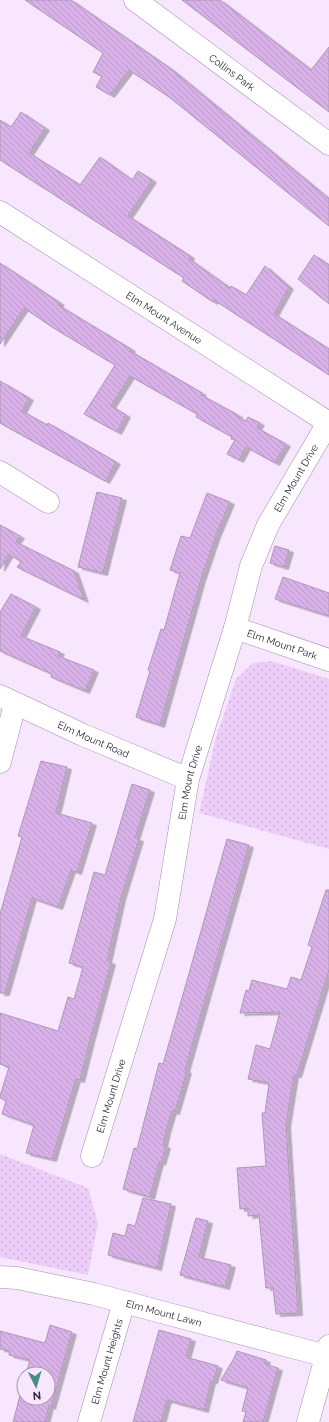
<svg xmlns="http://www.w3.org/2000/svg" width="329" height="1422" viewBox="0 0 329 1422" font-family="Raleway,sans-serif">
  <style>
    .green { fill: url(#green-dots) }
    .building { fill: url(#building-back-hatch); stroke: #ad98b5; filter: url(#shadow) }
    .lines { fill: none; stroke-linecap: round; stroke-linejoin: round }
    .minor-casing { stroke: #a18da9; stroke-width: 23 }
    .minor { stroke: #fff; stroke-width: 22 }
    .labels { text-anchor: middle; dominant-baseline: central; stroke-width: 3; stroke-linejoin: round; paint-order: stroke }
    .street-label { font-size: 10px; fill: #2f2733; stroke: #f8e6ff }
  </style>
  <defs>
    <pattern id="green-dots" width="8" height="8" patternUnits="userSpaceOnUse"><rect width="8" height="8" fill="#eccef8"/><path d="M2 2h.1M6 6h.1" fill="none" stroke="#cbb1d5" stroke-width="1.8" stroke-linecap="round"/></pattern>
    <pattern id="building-back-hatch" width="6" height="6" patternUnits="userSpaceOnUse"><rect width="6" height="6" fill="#d9b1e9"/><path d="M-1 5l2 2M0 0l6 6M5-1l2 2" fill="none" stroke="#bb98c8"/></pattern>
    <filter id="shadow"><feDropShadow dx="4.5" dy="2.5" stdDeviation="0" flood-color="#0004"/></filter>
  </defs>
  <rect width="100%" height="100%" fill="#f8e6ff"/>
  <path class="green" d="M272,661l57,18v170l-130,-36 17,-76 20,-58 17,-16z
    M0,1154l88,34 10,35 -10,52 -88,-18z"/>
  <path class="building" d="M25,0h46l100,69 158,130v27l-160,-129 -40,-27 -19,25 -14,-8 6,-11 -9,-4 10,-19z
    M182,0h38l91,70 18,-23v65z
    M21,112l24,16 -16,25 51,32 20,-28 32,23 6,-9 14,9 -24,36 62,40 -1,3 41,29 1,-2 15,9 19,-29 24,21 -15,27 55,35v26l-115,-75 -1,2 -31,-21 2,-3 -184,-118v-40l11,7z
    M314,255l15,10v39l-31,-25z
    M0,263l60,40 -2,2 73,44 -1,2 72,42 -1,2 37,20v2l8,4 2,-4 12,6 -3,5 29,16 -11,19 -29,-16 -7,13 -12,-6 8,-14 -4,-1 1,-2 -36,-20 1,-3 -67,-38 -19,30 15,9 -9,17 -33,-18 31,-49 -63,-38 -28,-19 -24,36z
    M0,381l29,17 -7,13 25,14 1,-2 68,39 -11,19 -105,-58z
    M97,492l25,6 -19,75 -25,-6z
    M207,493l23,9 -14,33 -15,44 -41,146 -24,-8 14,-46 -2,-1 13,-41 3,1 16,-57 -10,-3 11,-34 9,2z
    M0,525l20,11 -4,6 58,29 10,29 -67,-33 4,-5 -12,-8 -9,15z
    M275,546l14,4 -5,17 -14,-4z
    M283,577l46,16v23l-54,-17z
    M11,594l25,13 -15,29 39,16 -2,4 36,14 -9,21 -34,-14 1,-3 -52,-23v-39z
    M41,761l26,6 -11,46 36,10 -15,49 -6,-2 -13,37 -26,-9 -27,95h-5v-79l22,-77 -4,-1z
    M132,784l18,6 -15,48 4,1 -18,59 -14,63 4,1 -22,82 -9,36 -4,-1 -24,80 -26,-6 8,-28 -32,-11 4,-13 -6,-3v-2l9,-29 -9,-3v-51l58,18 10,-34 6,2 9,-32 -14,-4 25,-91 11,3z
    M227,839l22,6 -64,225 2,1 -12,41 -3,-1 -6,20 -3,14 3,1 -5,17 -2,-1 -9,35 -27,-8 11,-41 3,1 22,-86 4,1 25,-87z
    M326,890h3v80l-32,105h-3l-8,50 12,188 -22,1 -3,-26h-7l-7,-73 -11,1v-8l-8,1 -3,-41 29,-2 -4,-53h3l4,-30 -21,-4 8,-34 14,4 10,-37 -40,1 6,-23 3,1 3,-11 35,9 4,-12 10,3 11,-33 -4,-2z
    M143,1198l28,6 -14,64 -49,-13 5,-22 12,3 3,-12 7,2z
    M196,1218l12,3 -9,36 32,8 -6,22 -45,-12z
    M50,1325l22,7 -21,75 -2,-1 -4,16h-32l11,-41v17h24v-24h-22l4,-14 -21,-5 1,-4 -10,-2v-18l45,12z
    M159,1330l32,9 -5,18 32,9 -5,15h-2l-7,29 -37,-10 -6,22h-28z
    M237,1351l29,9 -1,4 13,4 -15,54h-20l3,-10 -4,-1 6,-23 -27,-8 13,-22z"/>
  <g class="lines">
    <g class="minor-casing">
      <g id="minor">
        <path id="s1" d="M135,0l194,144"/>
        <path id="s2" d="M0,212l329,211"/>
        <path d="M0,472l48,30"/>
        <path id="s3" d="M235,628l94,32"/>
        <path id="s4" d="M0,696l83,39 105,44"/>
        <path d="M0,762l15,-58"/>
        <path id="s5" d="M92,1156l73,-237 23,-140 47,-151 16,-62 17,-41 60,-102"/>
        <path id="s6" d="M0,1277l17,1 77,16 232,62"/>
        <path id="s7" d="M89,1422l35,-120"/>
        <path d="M308,1422l21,-76"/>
      </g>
    </g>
    <use href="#minor" class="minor"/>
  </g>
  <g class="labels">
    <g class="street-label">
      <text stroke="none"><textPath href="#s1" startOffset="121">Collins Park</textPath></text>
      <text stroke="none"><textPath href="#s2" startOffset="195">Elm Mount Avenue</textPath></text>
      <text stroke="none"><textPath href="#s5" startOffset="711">Elm Mount Drive</textPath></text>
      <text stroke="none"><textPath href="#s3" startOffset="50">Elm Mount Park</textPath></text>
      <text stroke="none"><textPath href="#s4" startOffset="103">Elm Mount Road</textPath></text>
      <text stroke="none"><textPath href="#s5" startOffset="387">Elm Mount Drive</textPath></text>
      <text stroke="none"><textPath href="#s5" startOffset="63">Elm Mount Drive</textPath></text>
      <text stroke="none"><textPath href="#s6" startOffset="168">Elm Mount Lawn</textPath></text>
      <text stroke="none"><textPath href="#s7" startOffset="63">Elm Mount Heights</textPath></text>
    </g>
  </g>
  <g transform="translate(36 1386) rotate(175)"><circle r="19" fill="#f8e6ff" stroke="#a89aad"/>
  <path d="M0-3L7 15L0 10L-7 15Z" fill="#498d83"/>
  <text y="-6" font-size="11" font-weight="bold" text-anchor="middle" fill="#2f2733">N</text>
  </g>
</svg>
